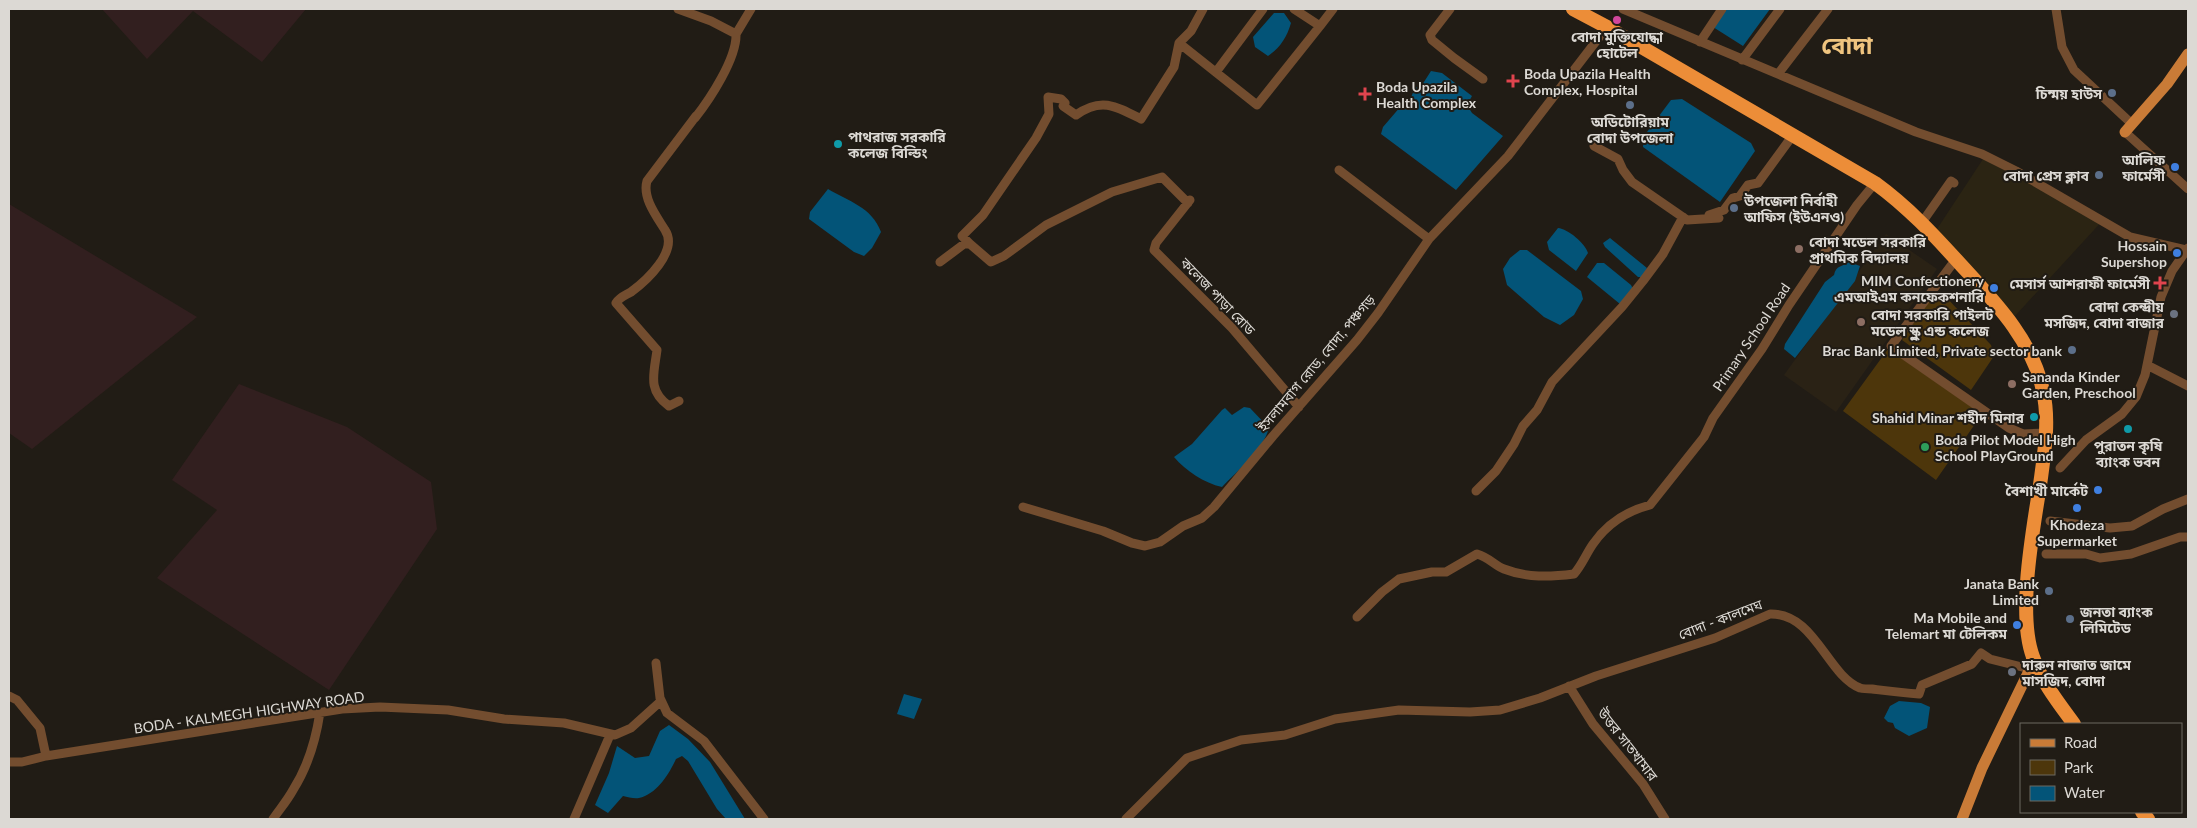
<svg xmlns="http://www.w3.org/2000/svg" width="2197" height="828" viewBox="0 0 2197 828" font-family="Lato,'Noto Sans Bengali',sans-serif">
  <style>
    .commercial { fill: #2b2413 }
    .industrial { fill: #321f1f }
    .built { fill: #2a2215 }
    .green { fill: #4d360b }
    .water { fill: #035478 }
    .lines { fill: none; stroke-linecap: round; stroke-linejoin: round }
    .minor { stroke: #734d2f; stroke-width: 9 }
    .major { stroke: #c97b37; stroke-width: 11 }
    .highway { stroke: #ec8d38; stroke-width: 14 }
    .hotel-dot { fill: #d1479c; stroke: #211c15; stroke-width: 2 }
    .health-dot { fill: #e0444e; stroke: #211c15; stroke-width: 2 }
    .service-dot { fill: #5c6f8a; stroke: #211c15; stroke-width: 2 }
    .culture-dot { fill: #0f9aa8; stroke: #211c15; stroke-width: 2 }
    .shop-dot { fill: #3f7fe0; stroke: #211c15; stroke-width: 2 }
    .education-dot { fill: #8d6e63; stroke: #211c15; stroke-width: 2 }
    .worship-dot { fill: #6b7280; stroke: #211c15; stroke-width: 2 }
    .leisure-dot { fill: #2e9e5b; stroke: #211c15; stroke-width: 2 }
    .labels { text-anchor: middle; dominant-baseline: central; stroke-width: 4; stroke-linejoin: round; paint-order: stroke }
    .poi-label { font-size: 14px; font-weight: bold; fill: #dcd9d4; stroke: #211c15; text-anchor: end }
    .street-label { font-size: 14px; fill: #dcd9d4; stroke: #211c15 }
    .town-label { font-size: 24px; font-weight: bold; fill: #efc47f; stroke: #211c15 }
  </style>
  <rect width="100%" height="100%" fill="#211c15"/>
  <path class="commercial" d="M1987,153l27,12 91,53 -90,98 -27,-25 -53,-59z"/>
  <path class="industrial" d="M102,9h204l-44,53 -69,-51 -46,48z
    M9,204l188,113 -165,132 -23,-16z
    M239,384l108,43 84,55 6,47 -108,161 -172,-112 60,-68 -45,-30z"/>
  <path class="built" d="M1886,234l51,35 -101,143 -52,-37z"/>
  <path class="green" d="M1933,295l13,2 45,48 3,11 -23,34 -69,-50z
    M1888,349l94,65 -46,66 -93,-69z"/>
  <path class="water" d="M1725,9h45l-27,37 -30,-19z
    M1274,13h10l7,10c-4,14 -11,25 -23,33l-13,-9 -2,-10z
    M1431,71l11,2 30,23 -5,9 5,8 31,23 -47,54 -75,-56 2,-7 18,-21 8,-4 6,-14 7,-3z
    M1682,99l69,44 4,8 -35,51 -77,-55 1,-11 27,-36z
    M828,189c20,12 44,18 53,43l-9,16 -8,8 -10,-4 -45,-33 1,-7z
    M1558,228c10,1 27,15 30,25l-12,18 -27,-21 -2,-8z
    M1610,238l37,30 -4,9h-5l-33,-30 -2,-4z
    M1520,250h7l54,41 2,8 -9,16 -14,10 -16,-8 -37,-32 -4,-16 7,-11z
    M1849,262l11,4 -5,15 -60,77 -11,-9 1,-5 40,-62 9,-7c2,-10 8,-8 15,-13z
    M1597,263h7l27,22 2,4 -13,15 -33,-27z
    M1244,407l6,1 19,20c-6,22 -32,43 -47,59 -18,-4 -36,-16 -48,-30l18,-13 30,-34 3,-2 7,7z
    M904,694l18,5 -8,20 -17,-5z
    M1899,701l22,2 9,4 -3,21 -18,8 -14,-8 -2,-5 -5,-1 -4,-4 6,-12z
    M669,725l19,14 22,23 35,57h-19l-9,-10 -29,-48 -6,-5 -6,3c-7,15 -19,35 -37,39 -5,1 -11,-1 -16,-2l-15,17 -13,-8 14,-32 8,-27 18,12 14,-2 11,-25z"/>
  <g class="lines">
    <path class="minor" d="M678,9l33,12 25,13c1,24 -26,65 -41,84
      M1203,9l-12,22 -12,12 78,62 63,-79
      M1294,9l26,17 13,-17
      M1450,9l-20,26 2,5 22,18 29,21
      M1623,9l293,123 66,22 34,17 114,66 56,13
      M2056,9l6,38 12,23 58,54
      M736,34l15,-25
      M1700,42l22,-33
      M1742,60l38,-51
      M1216,72l47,-63
      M1778,74l50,-65
      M2125,132l63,57
      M1594,146l24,13 5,11 9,12 55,38 32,-2
      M1339,170l90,69
      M1190,200l-34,43 -2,7 78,78 67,79
      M1709,215l15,-5 9,-12 7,-2 8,-11 10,-2 35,-48
      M1923,221l28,-40 3,2
      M970,244l-8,-8 21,-21 53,-77 13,-24 -1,-17 13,2 4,4 -2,3 13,9c25,-18 40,-9 65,4l33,-52 5,-24
      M1956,259l-65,87 118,82 14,6 23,-1
      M940,262l24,-18h6l21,18 13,-6 42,-31 66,-33 50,-15 26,26
      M2147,365l41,21
      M679,401l-10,5c-22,-16 -15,-32 -12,-56l-41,-47c4,-6 8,-7 15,-11 15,-11 48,-41 34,-62 -8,-13 -23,-32 -18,-49l49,-65
      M2060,468l26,-28 36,-26 14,-17 9,-22 16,-78 11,-26 16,-23
      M1476,491l20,-20 18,-27 9,-18 14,-16 15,-28 70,-75 21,-26 20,-27 20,-37
      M1023,507l80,24 29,12 13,3 15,-4 23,-16 19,-8 12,-11 59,-71 84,-96 21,-27 51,-74 79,-83 99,-129
      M2050,521l60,7 22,-2 31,-17 25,-10
      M2046,554h40l14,4 31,-4 49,-17h8
      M1357,617l25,-25 17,-13 33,-7h14l31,-18c13,4 17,11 27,15 23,9 46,8 70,5 8,-9 12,-20 19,-30 14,-20 34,-33 57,-39l54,-68 9,-19 49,-69 27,-44 68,-100 18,-22
      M656,663l4,35 7,15 37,28 60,78
      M1569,686l24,38 50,60 22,35
      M9,696l8,4 23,28 6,28
      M9,762h13l24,-6 296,-47 38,-2 68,3 56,9 60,4 51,12 16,-7 30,-27
      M273,819c6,-9 14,-18 20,-29 14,-22 23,-51 27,-78
      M574,819l36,-84
      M1126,819l61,-61 54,-18 44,-5 50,-16 64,-9 71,2 30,-2 40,-12 56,-22 119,-38 55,-24c45,-1 57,61 90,74 4,1 9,1 12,1 16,2 31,4 47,5l3,-9 50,-21 9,-11 9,6 40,10"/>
    <path class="major" d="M2125,132l42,-48 21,-30
      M1962,819l20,-51 48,-99 2,-14"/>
    <path class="highway" d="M1573,9l34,18 268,156c33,24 59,52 87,83 33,36 71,75 81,125 7,30 1,64 -3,94 -7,45 -23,129 -7,172 9,25 25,45 41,67
      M2142,812l6,7"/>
  </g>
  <circle class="hotel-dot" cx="1617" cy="20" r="5"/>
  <g class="health-dot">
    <path d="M1510.5 73.5h5v5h5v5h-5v5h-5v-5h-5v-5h5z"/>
    <path d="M1362.5 86.5h5v5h5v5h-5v5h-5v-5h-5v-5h5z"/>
    <path d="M2157.5 275.5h5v5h5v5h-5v5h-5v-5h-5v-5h5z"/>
  </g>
  <g class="service-dot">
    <circle cx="2112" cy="93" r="5"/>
    <circle cx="1630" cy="105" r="5"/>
    <circle cx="2099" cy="175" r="5"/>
    <circle cx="1734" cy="208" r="5"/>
    <circle cx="2072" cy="350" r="5"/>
    <circle cx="2049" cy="591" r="5"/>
    <circle cx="2070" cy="619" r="5"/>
  </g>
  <g class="culture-dot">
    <circle cx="838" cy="144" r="5"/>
    <circle cx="2034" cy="417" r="5"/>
    <circle cx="2128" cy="429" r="5"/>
  </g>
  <g class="shop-dot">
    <circle cx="2175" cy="167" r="5"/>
    <circle cx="2177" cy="253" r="5"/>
    <circle cx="1994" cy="288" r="5"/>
    <circle cx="2098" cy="490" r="5"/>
    <circle cx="2077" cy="508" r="5"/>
    <circle cx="2017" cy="625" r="5"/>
  </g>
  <g class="education-dot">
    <circle cx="1799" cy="249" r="5"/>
    <circle cx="1861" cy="322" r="5"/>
    <circle cx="2012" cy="384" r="5"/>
  </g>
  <g class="worship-dot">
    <circle cx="2174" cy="314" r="5"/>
    <circle cx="2012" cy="672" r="5"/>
  </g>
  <circle class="leisure-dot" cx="1925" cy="447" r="5"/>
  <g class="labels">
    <g class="poi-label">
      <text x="1617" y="36" text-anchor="middle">বোদা মুক্তিযোদ্ধা<tspan x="1617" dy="16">হোটেল</tspan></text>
      <text x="1524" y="73" text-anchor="start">Boda Upazila Health<tspan x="1524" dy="16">Complex, Hospital</tspan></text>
      <text x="1376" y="86" text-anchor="start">Boda Upazila<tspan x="1376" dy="16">Health Complex</tspan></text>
      <text x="2102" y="93">চিন্ময় হাউস</text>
      <text x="1630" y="121" text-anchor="middle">অডিটোরিয়াম<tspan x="1630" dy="16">বোদা উপজেলা</tspan></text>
      <text x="848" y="136" text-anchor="start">পাথরাজ সরকারি<tspan x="848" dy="16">কলেজ বিল্ডিং</tspan></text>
      <text x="2165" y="159">আলিফ<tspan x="2165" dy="16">ফার্মেসী</tspan></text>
      <text x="2089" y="175">বোদা প্রেস ক্লাব</text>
      <text x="1744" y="200" text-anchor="start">উপজেলা নির্বাহী<tspan x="1744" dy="16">আফিস (ইউএনও)</tspan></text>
      <text x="1809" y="241" text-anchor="start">বোদা মডেল সরকারি<tspan x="1809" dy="16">প্রাথমিক বিদ্যালয়</tspan></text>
      <text x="2167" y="245">Hossain<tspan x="2167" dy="16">Supershop</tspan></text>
      <text x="1984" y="280">MIM Confectionery<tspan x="1984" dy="16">এমআইএম কনফেকশনারি</tspan></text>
      <text x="2150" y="283">মেসার্স আশরাফী ফার্মেসী</text>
      <text x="2164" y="306">বোদা কেন্দ্রীয়<tspan x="2164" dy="16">মসজিদ, বোদা বাজার</tspan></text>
      <text x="1871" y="314" text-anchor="start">বোদা সরকারি পাইলট<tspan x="1871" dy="16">মডেল স্কুল এন্ড কলেজ</tspan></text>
      <text x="2062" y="350">Brac Bank Limited, Private sector bank</text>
      <text x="2022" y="376" text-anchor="start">Sananda Kinder<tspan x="2022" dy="16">Garden, Preschool</tspan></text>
      <text x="2024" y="417">Shahid Minar শহীদ মিনার</text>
      <text x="1935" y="439" text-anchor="start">Boda Pilot Model High<tspan x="1935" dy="16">School PlayGround</tspan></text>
      <text x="2128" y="445" text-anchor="middle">পুরাতন কৃষি<tspan x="2128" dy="16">ব্যাংক ভবন</tspan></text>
      <text x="2088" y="490">বৈশাখী মার্কেট</text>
      <text x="2077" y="524" text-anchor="middle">Khodeza<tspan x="2077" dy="16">Supermarket</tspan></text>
      <text x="2039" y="583">Janata Bank<tspan x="2039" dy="16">Limited</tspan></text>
      <text x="2080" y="611" text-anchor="start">জনতা ব্যাংক<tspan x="2080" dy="16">লিমিটেড</tspan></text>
      <text x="2007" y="617">Ma Mobile and<tspan x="2007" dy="16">Telemart মা টেলিকম</tspan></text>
      <text x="2022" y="664" text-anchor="start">দারুন নাজাত জামে<tspan x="2022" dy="16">মাসজিদ, বোদা</tspan></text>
    </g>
    <g class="street-label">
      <text transform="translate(1218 296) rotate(46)">কলেজ পাড়া রোড</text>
      <text transform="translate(1751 337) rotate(-56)">Primary School Road</text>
      <text transform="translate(1316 363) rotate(-50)">ইসলামবাগ রোড, বোদা, পঞ্চগড়</text>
      <text transform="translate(1720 619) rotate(-21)">বোদা - কালমেঘ</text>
      <text transform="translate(249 712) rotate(-8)">BODA - KALMEGH HIGHWAY ROAD</text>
      <text transform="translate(1628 744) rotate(52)">উত্তর সাতখামার</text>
    </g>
    <g class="town-label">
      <text x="1847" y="44">বোদা</text>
    </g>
  </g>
  <rect width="2197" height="828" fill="none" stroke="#dcd9d4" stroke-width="20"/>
  <rect x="2020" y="723" width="162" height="90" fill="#211c15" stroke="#6c6861"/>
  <rect x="2030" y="739" width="25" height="8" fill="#c97b37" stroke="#6c6861"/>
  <text x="2064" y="748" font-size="15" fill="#dcd9d4">Road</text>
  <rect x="2030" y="760" width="25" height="15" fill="#4d360b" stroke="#6c6861"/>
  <text x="2064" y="773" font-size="15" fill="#dcd9d4">Park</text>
  <rect x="2030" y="786" width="25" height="15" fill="#035478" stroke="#6c6861"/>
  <text x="2064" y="798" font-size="15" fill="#dcd9d4">Water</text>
</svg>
